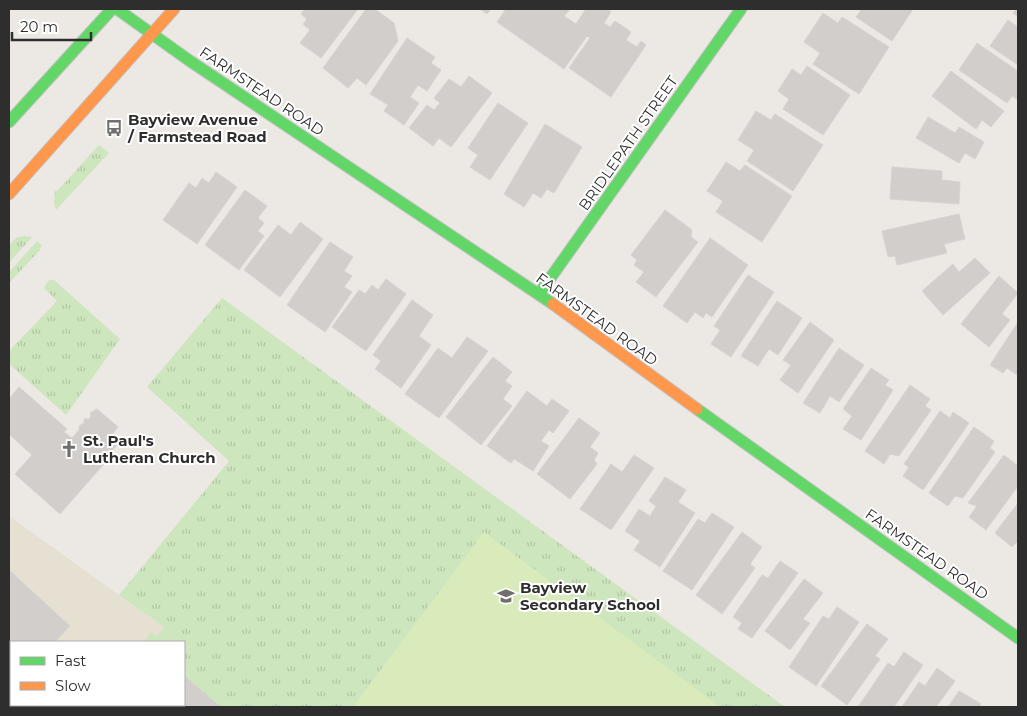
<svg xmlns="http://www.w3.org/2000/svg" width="1027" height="716" viewBox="0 0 1027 716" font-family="Montserrat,sans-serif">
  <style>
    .education { fill: #e6e0d3; fill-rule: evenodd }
    .grass { fill: url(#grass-tufts) }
    .pitch { fill: #d9eabb }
    .building { fill: #d1cecb; stroke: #d7d4d0 }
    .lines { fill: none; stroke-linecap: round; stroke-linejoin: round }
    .fast-casing { stroke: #c5c4c5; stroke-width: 13 }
    .slow-casing { stroke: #c5c4c5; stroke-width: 13 }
    .fast { stroke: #63d668; stroke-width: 11 }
    .slow { stroke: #ff974d; stroke-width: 11 }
    .labels { text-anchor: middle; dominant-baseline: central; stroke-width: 4; stroke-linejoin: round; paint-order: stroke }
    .street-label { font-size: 15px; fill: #2e2e2e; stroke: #fff }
    .poi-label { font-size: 15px; font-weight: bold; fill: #2e2e2e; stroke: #fff; text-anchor: start }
  </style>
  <defs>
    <pattern id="grass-tufts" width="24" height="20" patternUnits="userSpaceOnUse" patternTransform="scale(1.25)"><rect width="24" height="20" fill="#cee6be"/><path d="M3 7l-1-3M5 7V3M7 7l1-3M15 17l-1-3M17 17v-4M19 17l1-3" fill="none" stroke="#b1c6a4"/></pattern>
  </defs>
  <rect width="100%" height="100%" fill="#ece8e4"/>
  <path class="education" d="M9,516l121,87 147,104h-268zM11,642h173v63h-173z"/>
  <path class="grass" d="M99,145l10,8 -53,57 -2,-7 1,-13 2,1z
    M25,236l7,1 -23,26v-18l8,-8z
    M37,241l5,4 -2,5 -31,33v-11z
    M49,280h5l66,59 -54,76 -57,-51v-13l48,-50 -13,-13z
    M222,298l563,409h-650l-2,-2h51v-63h-40l7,-10 6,5 7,-10 -45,-32 110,-134 -82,-74z"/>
  <path class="pitch" d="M484,532l236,175h-367z"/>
  <path class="building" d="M305,9h53l-37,49 -21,-15 10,-13 -7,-6 4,-5 -6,-5z
    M366,9h9l19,14 4,18 -32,44 -9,-7 -9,10 -25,-20z
    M480,9h11l-4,5z
    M506,9h64l-6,7 12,8 10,-15h21l4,3 -7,11 6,4 5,-6 16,11 -5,8 11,7 4,-6 5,4 -35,52 -42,-29 21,-30 -3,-2 -23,33 -67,-47z
    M859,9h54l-21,32 -36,-24 5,-7z
    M1017,9h1v8l-5,-4z
    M823,13l15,10 4,-6 47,30 -30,47 -46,-30 7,-11 -16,-11z
    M1008,20l10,7v38l-28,-19z
    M407,38l28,19 -4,6 10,7 -14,21 -9,-6 -8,12 9,6 -15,22 -20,-14 4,-6 -18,-11z
    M977,43l41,28v29l-6,-4 -5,7 -48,-33z
    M807,66l43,29 -27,40 -40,-26 6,-10 -11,-8 14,-22 9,6z
    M951,71l53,40 -13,16 -9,-7 -6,9 -44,-33z
    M469,76l23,17 -41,54 -12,-9 -6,8 -24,-18 18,-23 7,5 6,-7 -6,-5 15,-19 12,8z
    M498,103l30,20 -38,57 -20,-13 8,-12 -10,-7z
    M756,111l15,9 4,-6 48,31 -30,46 -46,-30 7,-11 -16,-10z
    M928,117l27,16 4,-6 25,15 -9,17 -10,-6 -6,10 -43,-25z
    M545,124l37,23 -28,46 -7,-4 -6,9 -8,-5 -9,14 -20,-13z
    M726,162l14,9 5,-6 47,31 -30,46 -46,-30 7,-11 -16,-10z
    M892,167l50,4v9l18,2 -1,22 -69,-5z
    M216,172l21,15 -40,57 -34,-24 26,-37 7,5 6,-10 7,5z
    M245,190l22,16 -9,12 6,5 -6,8 6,5 -25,34 -34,-25z
    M665,210l27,20 -1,7 7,5 -42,55 -20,-15 8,-10 -10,-7 3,-5 -6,-5z
    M959,214l6,25 -21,5 3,9 -50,12 -2,-9 -7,1 -6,-26z
    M300,222l23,17 -43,58 -36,-27 34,-45 13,10z
    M710,238l38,27 -36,52 -6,-4 -3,5 -8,-6 -8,11 -24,-17z
    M330,242l23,15 -9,14 8,5 -8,11 8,5 -27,40 -38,-27z
    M975,258l15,15 -47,42 -21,-24 31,-27 6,8z
    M748,275l26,17 -43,65 -20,-13 9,-14 -6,-4z
    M999,276l19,17 -16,21 8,6 -21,27 -28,-23z
    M386,279l20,15 -40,57 -34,-24 27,-37 6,4 7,-9 6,5z
    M412,300l21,15 -14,21 12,9 -30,43 -26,-19 6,-8 -8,-6z
    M777,301l25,17 -24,37 -9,-6 -11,17 -17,-10z
    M810,322l24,18 -36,53 -18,-13 11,-15 -8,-5z
    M1018,322v52l-1,1 -10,-7 -4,5 -13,-8z
    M467,337l21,14 -49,67 -34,-24 33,-46 14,10z
    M839,348l25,17 -25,37 -9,-6 -10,17 -17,-10z
    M493,357l19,15 -7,9 7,5 -9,13 9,7 -31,39 -35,-28z
    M871,368l18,12 -4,5 8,5 -32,50 -18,-11 9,-13 -9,-7z
    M910,385l20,14 -5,7 6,4 -32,46 -9,-2 -6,10 -19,-13z
    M19,387l48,42 -3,3 8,6 7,-8v-4l5,-3v-4h5l2,-3 -1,-3 7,-4 21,18 -7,9 8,7 -11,12 2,2 -50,57 -45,-40 17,-19 -23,-21v-35z
    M527,391l20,15 5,-7 17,12 -16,22 -4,-3 -8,11 8,5 -16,25 -19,-12 -3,4 -24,-17z
    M940,411l10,7 3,-6 16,11 -46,67 -20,-14 6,-9 -5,-3z
    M579,418l21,15 -10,14 8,6 -4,7 3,4 -27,35 -33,-25z
    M974,427l20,14 -4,7 5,4 -32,46 -8,-2 -7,10 -19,-13z
    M634,455l20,13 -43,62 -31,-21 31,-45 11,8z
    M1004,455l14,11v20l-32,44 -17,-13 8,-11 -9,-3z
    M665,477l21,13 -8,12 17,11 -35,54 -26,-17 6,-9 -15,-10 14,-22 11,7 6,-10 -7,-5z
    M1018,503v38l-6,6 -17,-14z
    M712,513l22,14 -42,63 -29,-19 35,-52 7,4z
    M742,532l20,15 -12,17 5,4 -33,46 -26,-19z
    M780,561l18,12 -46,65 -14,-9 4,-6 -9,-6 29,-42 6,3z
    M9,570l61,56 -15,16h-44v63h79l3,2h-84z
    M804,579l19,14 -20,26 7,4 -20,27 -25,-19z
    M837,607l22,15 -43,64 -27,-19 34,-51 6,3z
    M867,624l21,15 -13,17 5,3 -33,46 -26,-19z
    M904,652l19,13 -29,42h-36l30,-44 6,4z
    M937,668l18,13 -19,26h-34l17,-25 6,4z
    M184,676l37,31 -82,-2h45z
    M959,691l22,13 -2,3h-31z"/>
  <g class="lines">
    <g class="fast-casing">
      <path id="fast" d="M117,9l73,52 363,243
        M9,122l103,-113
        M539,294l202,-285
        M697,409l321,229"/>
    </g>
    <g class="slow-casing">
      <path id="slow" d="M9,194l165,-185
        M553,304l144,105"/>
    </g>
    <use href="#fast" class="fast"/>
    <use href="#slow" class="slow"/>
  </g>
  <defs>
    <g id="bus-bare" transform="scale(1.35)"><path d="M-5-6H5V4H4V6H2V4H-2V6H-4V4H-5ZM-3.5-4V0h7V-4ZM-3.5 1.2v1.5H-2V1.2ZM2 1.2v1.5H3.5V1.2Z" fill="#706f6e" stroke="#fff" stroke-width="2.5" paint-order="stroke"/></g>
    <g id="church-bare" transform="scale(1.35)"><path d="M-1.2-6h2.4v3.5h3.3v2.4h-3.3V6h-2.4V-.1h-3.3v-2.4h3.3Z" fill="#706f6e" stroke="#fff" stroke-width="2.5" paint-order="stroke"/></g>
    <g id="school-bare" transform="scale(1.35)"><path d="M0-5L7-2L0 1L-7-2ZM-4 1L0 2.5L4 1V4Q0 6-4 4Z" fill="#706f6e" stroke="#fff" stroke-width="2.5" paint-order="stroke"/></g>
  </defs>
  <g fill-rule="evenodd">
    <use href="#bus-bare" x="114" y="128"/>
    <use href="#church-bare" x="69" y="449"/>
    <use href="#school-bare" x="506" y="596"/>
  </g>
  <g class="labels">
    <g class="street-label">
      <text transform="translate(262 91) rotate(34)">FARMSTEAD ROAD</text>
      <text transform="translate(628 143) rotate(-55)">BRIDLEPATH STREET</text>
      <text transform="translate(597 319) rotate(36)">FARMSTEAD ROAD</text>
      <text transform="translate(927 554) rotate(35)">FARMSTEAD ROAD</text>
    </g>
    <g class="poi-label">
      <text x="128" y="119">Bayview Avenue<tspan x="128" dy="17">/ Farmstead Road</tspan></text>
      <text x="83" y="440">St. Paul's<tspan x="83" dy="17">Lutheran Church</tspan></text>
      <text x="520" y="587">Bayview<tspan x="520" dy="17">Secondary School</tspan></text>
    </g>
  </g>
  <rect width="1027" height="716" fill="none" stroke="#2e2e2e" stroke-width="20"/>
  <rect x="10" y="641" width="175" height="65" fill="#ffffff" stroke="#ababab"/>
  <rect x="20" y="657" width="25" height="8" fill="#63d668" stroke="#ababab"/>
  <text x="55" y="666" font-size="15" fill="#2e2e2e">Fast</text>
  <rect x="20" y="682" width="25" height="8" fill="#ff974d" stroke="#ababab"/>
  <text x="55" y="691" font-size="15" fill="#2e2e2e">Slow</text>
  <path d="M12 32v8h79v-8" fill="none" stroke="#2e2e2e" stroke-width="2.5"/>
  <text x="20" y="32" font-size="15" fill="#2e2e2e" stroke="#ffffff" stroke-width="4" paint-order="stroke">20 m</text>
</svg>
